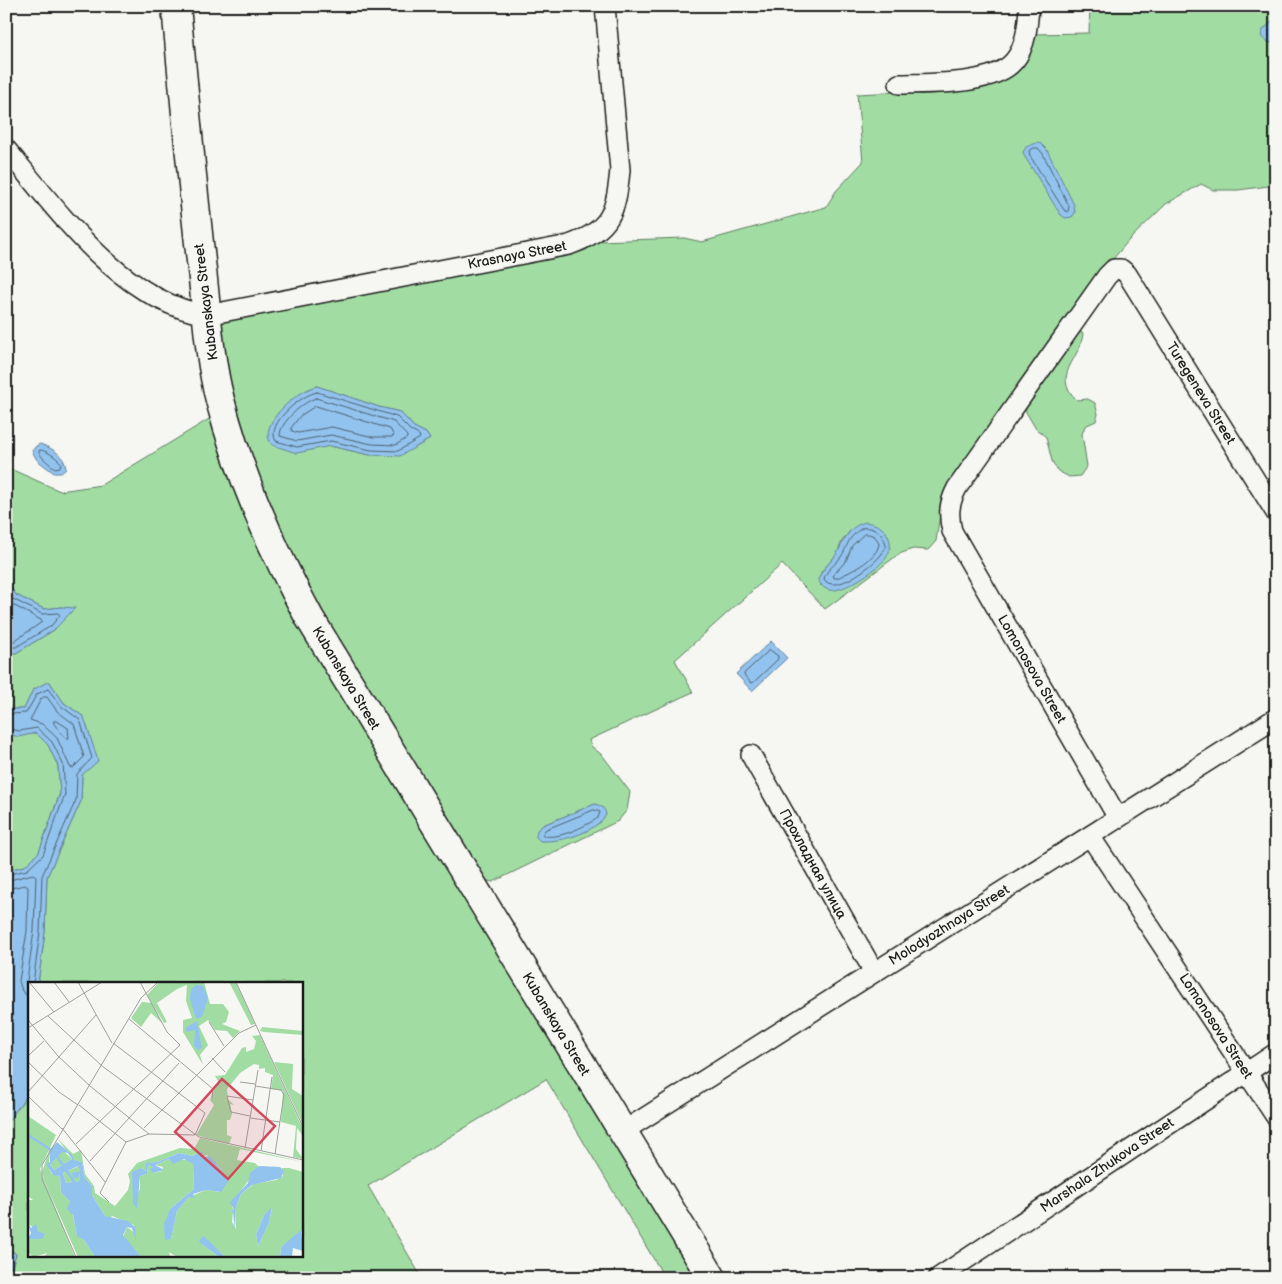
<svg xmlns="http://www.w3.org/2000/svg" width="1282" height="1284" viewBox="0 0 1282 1284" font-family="'Balsamiq Sans',sans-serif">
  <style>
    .green { fill: #a1dda3; stroke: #5e7c60; fill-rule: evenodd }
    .water { fill: #92c3ee; stroke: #63809a }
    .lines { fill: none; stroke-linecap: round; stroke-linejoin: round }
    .shore { stroke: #4b5f70; stroke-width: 1 }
    .street-casing { stroke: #1c1c1c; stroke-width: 22 }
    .secondary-casing { stroke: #1c1c1c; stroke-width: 31 }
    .street { stroke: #f6f6f2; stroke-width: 19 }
    .secondary { stroke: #f6f6f2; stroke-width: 28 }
    .labels { text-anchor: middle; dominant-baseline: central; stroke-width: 4; stroke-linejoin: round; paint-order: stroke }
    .street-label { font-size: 14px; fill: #1c1c1c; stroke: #f6f6f2 }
    .inset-river { fill: none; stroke: #92c3ee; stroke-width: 2.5 }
    .inset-road { fill: none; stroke: #9f9f9c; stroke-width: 1 }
    .view { fill: #d1495b; fill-opacity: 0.15; stroke: #d1495b; stroke-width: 2.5 }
    .inset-edge { fill: none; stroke: #1c1c1c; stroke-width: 2.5 }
  </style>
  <rect width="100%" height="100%" fill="#f6f6f2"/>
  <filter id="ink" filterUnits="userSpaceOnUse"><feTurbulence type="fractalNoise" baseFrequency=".02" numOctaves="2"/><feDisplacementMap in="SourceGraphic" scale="10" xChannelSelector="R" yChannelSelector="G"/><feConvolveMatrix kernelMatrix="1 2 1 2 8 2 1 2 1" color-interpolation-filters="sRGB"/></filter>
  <g filter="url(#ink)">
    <path class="green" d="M1090,6h186v12l-13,12 2,11 11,3v141l-38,5h-25l-12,-6 -35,20 -37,36 -21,25 -167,243 -5,33 -8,9 -15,-1 -14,5 -74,55 -43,-45 -107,96 18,32 -104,48 2,6 12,10 27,36 -3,18 -9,11 -125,61 -10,-2 -162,-262 -60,-123 -35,-111 -7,-59 8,-5 345,-65 14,-5 13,-9 85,-3 18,4 124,-35 10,-16 27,-29 -6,-68 101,-5 18,-3 57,-52 56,-1zM317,386l62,21 21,5 14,15 12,6 4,6 -12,7 -48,9 -40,-9zM850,531l-29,55v-14l16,-18 5,-13zM595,804l6,18 -20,11 -38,-8z
      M1076,330l7,3c-2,27 -33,42 -6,67l11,-1 7,4 3,11 -2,7 -11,5 -3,8 5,32 -7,10 -11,1 -11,-6 -6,-10 -6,-24 -10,-8 -10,-17 -1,-8z
      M214,416l22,71 465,791h-36l-119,-199 -178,107 54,92h-414l8,-24 -6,-5 -4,3v-128l23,-31v162h272v-272h-263l7,-51 2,-55 34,-76 3,-84 -20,-14 -15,-22 -16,9 -9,19h-13l-5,-11v-46l10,1 38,-23 8,-23 -18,2 -28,-14 -10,-15v-113l54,24 41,-6z
      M6,729l2,4 10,3 18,-3 12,12 10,21 2,27 -21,59 -14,14 -17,4 -2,-1z"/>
    <path class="water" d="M1276,18v26l-11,-3 -4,-5 2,-6z
      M1039,142l8,8 27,55 1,8 -3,4 -7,1 -5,-4 -35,-57 -2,-5 3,-5z
      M317,386l62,21 21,5 14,15 12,6 4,6 -30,17 -30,-1 -40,-9 -33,7 -25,-8c-2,-3 -4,-7 -4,-10 0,-20 32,-45 49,-49z
      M40,444c12,4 25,11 26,25l-5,4h-7l-17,-13 -5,-9 4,-5z
      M866,522c10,2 18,5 22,14 4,7 2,16 -2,22 -9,12 -43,35 -57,32 -6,-2 -8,-5 -11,-10 4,-12 13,-17 19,-27 8,-13 11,-27 29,-31z
      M6,580l10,15 28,14 18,-2 13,1 -21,22 -38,23 -10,-1z
      M771,641l16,17 -35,33 -16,-17z
      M49,681l15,22 20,14 14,44 -16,14 -1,26 -34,76 -2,55 -7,51h-9v110l-23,31v-255l2,1 17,-4 14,-14 21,-58 -2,-28 -10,-21 -12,-12 -18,4 -10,-4 -2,-4v-31l5,11h13l9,-19z
      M595,804c7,2 10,4 11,11 -13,19 -45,27 -66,26l-4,-4 1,-7 6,-5z
      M9,1249l7,5 -8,24h-2v-26z"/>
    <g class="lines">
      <path class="shore" d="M1034,148h4l5,6 26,52 -1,6 -4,-2 -34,-54 -1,-5z
        M317,392l80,25 14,14 8,4 1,3 -22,13 -27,-1 -40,-9 -34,6 -21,-6c-11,-17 25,-46 41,-49z
        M316,398l78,24 13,14v2l-11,7 -24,-1 -41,-9 -34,6 -17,-5c-1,-13 24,-35 36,-38z
        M316,406l74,23 4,7 -2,1h-19l-41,-10 -34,6 -6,-2 -1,-3 9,-12z
        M40,450c8,1 16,7 21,13l-1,4 -5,1c-6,-4 -12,-9 -16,-15z
        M862,528c13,-2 22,5 24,18 -2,4 -3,7 -6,10 -8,10 -47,40 -56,23 2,-9 11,-14 17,-22 8,-13 6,-19 21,-29z
        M864,534c8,-1 14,3 15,11 -5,16 -27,26 -42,33h-3l-1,-3 13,-14 6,-15z
        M6,589l7,10 29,15 16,-1 2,2 -9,11 -35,21h-10
        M6,600l5,4 30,16 1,2 -28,19h-8
        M770,650l8,6v3l-24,23 -3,1 -6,-7 -1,-2z
        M44,697h3l10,14 17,13 10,33 -11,11 -3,-1 -13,-29 -15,-14 -12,-4 11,-21z
        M6,710l5,4 15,-1 11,-19 11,-5 13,17 19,14 12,38 -15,16 -1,26 -34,76 -2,56 -7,51
        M54,721h3l11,7 1,10h-3l-12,-14z
        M6,728l13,3 18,-3 15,14 11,22 2,30 -22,61 -16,15 -21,5
        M594,810l6,2 -2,6c-13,8 -41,23 -56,17l3,-5z
        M6,881l27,-7 3,2 -2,55 -7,49 2,8
        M6,889l19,-4 3,2 -1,44 -8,50 3,10 7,7"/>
      <g class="street-casing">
        <path id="street" d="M899,84c30,-1 94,2 115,-23 12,-14 14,-37 15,-55
          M6,149c52,62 116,153 201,166l362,-70c42,-15 47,-33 51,-75l-15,-164
          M751,755l123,217
          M1118,818l-166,-287c-4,-17 -3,-28 5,-43l150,-212 7,-7h7l6,5 149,239
          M1090,836l186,281
          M622,1132l654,-414
          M938,1278l338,-225"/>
      </g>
      <g class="secondary-casing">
        <path id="secondary" d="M176,6c8,88 16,176 26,264 5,43 7,88 18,130 20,77 51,147 89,217l403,661"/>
      </g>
      <use href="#street" class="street"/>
      <use href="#secondary" class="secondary"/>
    </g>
  </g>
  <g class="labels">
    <g class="street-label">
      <text transform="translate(517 255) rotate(-11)">Krasnaya Street</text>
      <text transform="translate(206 302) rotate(-97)">Kubanskaya Street</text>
      <text transform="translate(1201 393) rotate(58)">Turegeneva Street</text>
      <text transform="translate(1032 669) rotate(60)">Lomonosova Street</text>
      <text transform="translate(346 678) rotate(59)">Kubanskaya Street</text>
      <text transform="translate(813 864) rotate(61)">Прохладная улица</text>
      <text transform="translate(949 925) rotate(-32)">Molodyozhnaya Street</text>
      <text transform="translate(556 1024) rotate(59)">Kubanskaya Street</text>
      <text transform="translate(1216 1026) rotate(57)">Lomonosova Street</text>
      <text transform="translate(1107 1165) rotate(-34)">Marshala Zhukova Street</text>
    </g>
  </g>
  <g transform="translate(28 982)">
    <rect width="275" height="275" fill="#f6f6f2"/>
    <path d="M131,0h45l6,22h13l6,8 -3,10 -4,2 18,7 -7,7 -6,-7 -12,-1 -7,-10 -9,6 9,19 -8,10 3,10 -20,-33v-12l9,-2 -6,-17 1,-16 -10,4 -20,14 10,19 -3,1 -17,-28zM201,0h7l19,42 -4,1zM114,20l10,1 10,20 -11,-10 -10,14 -10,-9zM234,45l41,4v4l-39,-3 -4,-1zM232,53l43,94v7l-6,-8 -1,21 7,10 -10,-2 3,-31 -15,-4 2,-31 -12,-2 2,-14 -8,-3v-4l-6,1v-4l-5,-1 -14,9 -13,16 1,10 6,6 -4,-1 2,10 -2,6h-3v15l5,2 -3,7 -33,-9 18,-30 -4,-5 8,-19 -3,-5 10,-1 17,-27 4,-1v5l8,-3 2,-8 -4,-5zM246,80l19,2 -1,25 11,7v29zM0,134l28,19 -16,34 35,88h-31l3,-4 -14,4 -5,-5 1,-15 12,-4 -13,-9v-24h5l-5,-4zM29,156l16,16 8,-4 4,24 9,12 1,7 20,13 13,-16 2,-9 -2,-7 9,-11 43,-15 14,1 6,-11 103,24 -63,-13 -3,11 18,3 4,4 -24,31 -3,9 2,3 -5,1 4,1 -1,10 4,7v-22l5,-13 13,-10 22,-4 7,-4 -1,-8h7l14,4v58l-22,17 -1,10h-55l-23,-21 1,9 16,12h-42l-8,-5 1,5h-29l-18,-20 4,-10 8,6 -1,-8 -22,-9 -2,3 -5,-3 -13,-21v-9l-7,-8 -3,-16 -9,-2zM173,170l1,5 5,-2 13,13 6,12 -4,8 -3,-2 1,6 -14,-2 -17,7 -12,14 -6,28 -1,-30 24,-20 -1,-25 -6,-4 -18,-1 -14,6 8,2 -1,4 -9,2v-6l-5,-2 -1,9 -7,2v13l-7,14v-23l8,-12 5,3 2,-8 9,-1 22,-9 13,3zM244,226l-3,15 -11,23 -2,-11 8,-20zM30,164l14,13 -18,11 -4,-5 9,-10 -9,2zM21,169v18l3,5 8,2 1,16 9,10 7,33 7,5 11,17h-17l-32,-72 -4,-13zM51,184l1,5 -8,8 8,-7 1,9 -15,2 -3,-10z" fill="#a1dda3" fill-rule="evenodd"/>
    <path d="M168,3l7,1 5,12 -6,19 -6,2 -6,-20 1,-10zM169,39l5,27 -4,2 -4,-4 1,-16 -8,2 -2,-4zM29,160l15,13 2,5 8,2 3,16 7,8v9l13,21 23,5 7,6 1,14 -4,-13 -5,-1 -4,8 18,22h-46l-11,-17 -7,-4 -4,-21 -6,-6 3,-7 -9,-10 -1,-16 -7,-1 -7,-11 4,-2 -1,-11zM34,170l6,1 4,6 -18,11 -4,-5zM50,184l2,5 -8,2 1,5h5l2,-6v9l-14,2 -3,-10zM175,169l-1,6 8,-1 19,24 -8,12 -15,-2 -13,4 1,4 -5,-1 -12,14 -6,28 -6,1 -1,-16 6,-15 24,-20 -1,-25 -9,-5 -11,5 -4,-5 -14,6 9,5 -11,3 -3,-4 3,-2 -5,-2 -1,9 -7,2 -3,33 -4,-6 -1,-31 9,-4 5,3v-8l11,-1 22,-9 13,3zM231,184l21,1 4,4 -3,7 -29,7 -11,9 -5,13 -1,23 -2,-18 -5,-1 6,-1 -4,-8 18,-19 2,-10zM244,225l-3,16 -11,23 -2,-11 8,-20zM0,242l3,4 5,-4 2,7 7,3 -3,5h-14l3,-6zM273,248l2,21 -10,-3 -1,9h-12l1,-10zM174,254l4,2 19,19h-6l-20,-15z" fill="#92c3ee" fill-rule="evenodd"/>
    <path class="inset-river" d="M0,153l26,17 23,34"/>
    <path class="inset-road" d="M1,0l25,30M26,0l15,20M50,0l34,61M208,0l67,145M20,34l54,50 97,71 104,23M101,37l84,70 -1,9M0,38l30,36 32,30 59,48 46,1 10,-22 -92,-70M181,40l15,24M0,46l74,-46M0,74l16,-15M184,76l13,14M0,80l31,30 19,13M212,100l15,2M227,104l26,4 3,5 -9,59M0,110l68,-77M0,114l34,33M51,123l47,37M222,134l-19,-4 -4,-16 26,4M222,136l30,4M34,146l43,54M116,146l95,-95 17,-8M48,162l104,-99 -13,-13 -27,-50M217,166l13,-78M233,169l11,-74M62,179l89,-98M81,220l-9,-9 26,-51 23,-8M48,275l-34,-78v-14l99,-167 17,-16"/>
    <path class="view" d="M194,97l53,47 -47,53 -53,-47z"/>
    <rect width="275" height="275" class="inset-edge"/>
  </g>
  <rect width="1282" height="1284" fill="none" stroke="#f6f6f2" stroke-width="25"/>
  <rect x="12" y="12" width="1257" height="1259" fill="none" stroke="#1c1c1c" stroke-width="2" filter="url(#ink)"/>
</svg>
